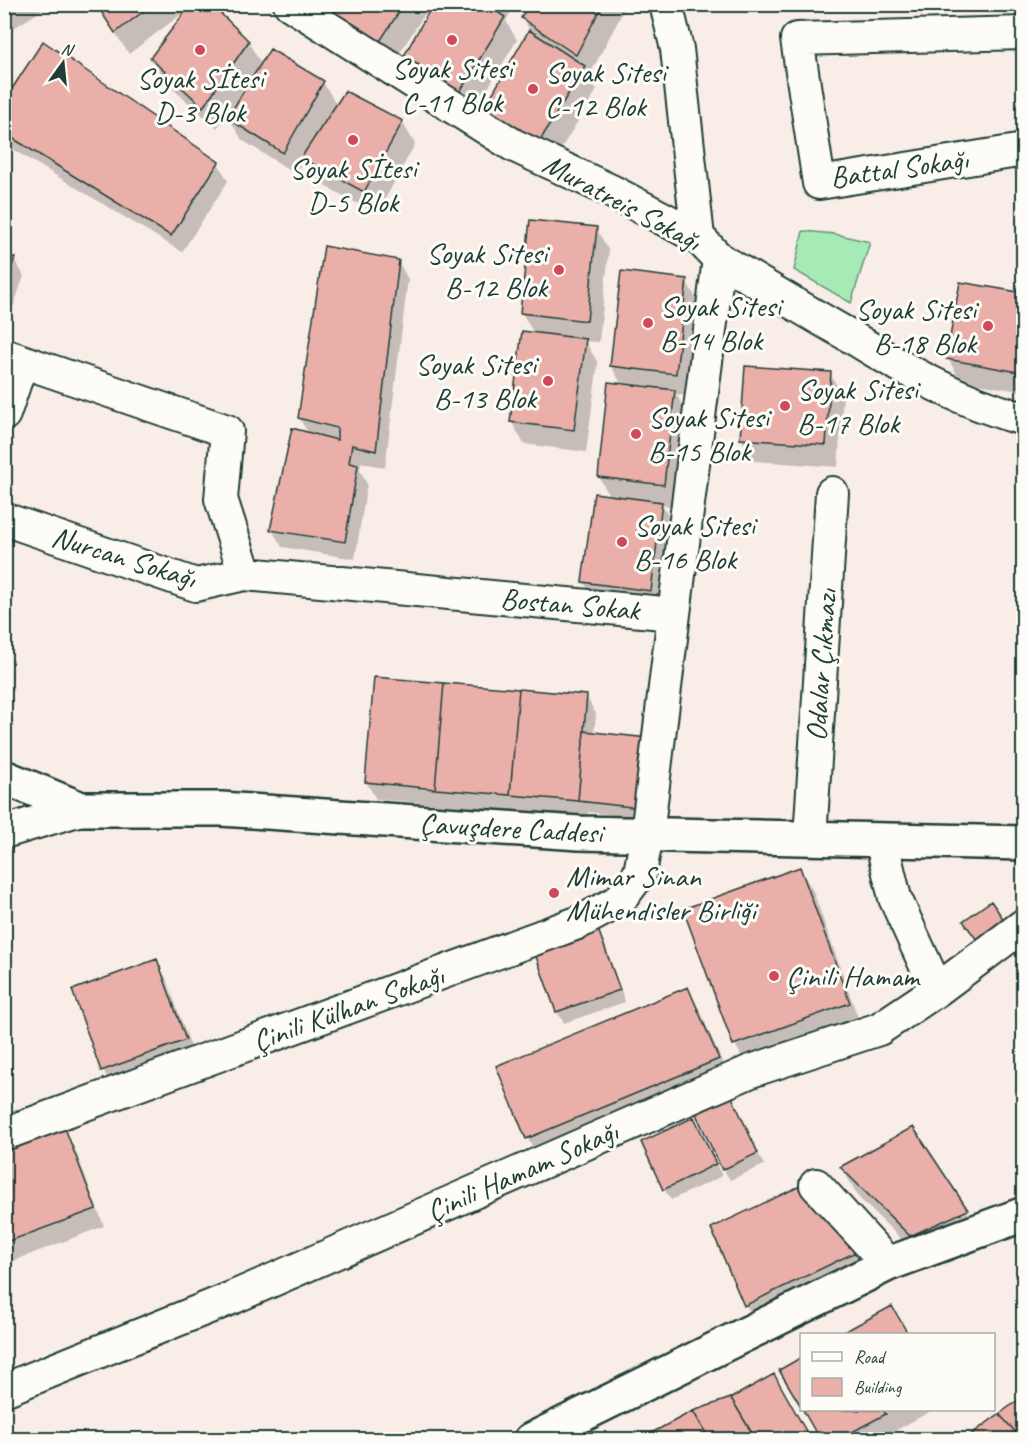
<svg xmlns="http://www.w3.org/2000/svg" width="1028" height="1444" viewBox="0 0 1028 1444" font-family="Caveat,sans-serif">
  <style>
    .green { fill: #a6ebb6; stroke: #629475; stroke-width: 1.5 }
    .shadow { fill: #0003 }
    .building { fill: #eaafa9; stroke: #1f3d34; stroke-width: 1.5 }
    .lines { fill: none; stroke-linecap: round; stroke-linejoin: round }
    .minor-casing { stroke: #1f3d34; stroke-width: 36 }
    .tertiary-casing { stroke: #1f3d34; stroke-width: 38 }
    .minor { stroke: #fdfcf7; stroke-width: 32 }
    .tertiary { stroke: #fdfcf7; stroke-width: 33 }
    .poi-dot { fill: #d1495b; stroke: #fdfcf7; stroke-width: 2 }
    .labels { text-anchor: middle; dominant-baseline: central; stroke-width: 6; stroke-linejoin: round; paint-order: stroke }
    .poi-label { font-size: 30px; fill: #1f3d34; stroke: #fdfcf7; text-anchor: start }
    .street-label { font-size: 30px; fill: #1f3d34; stroke: #fdfcf7 }
  </style>
  <rect width="100%" height="100%" fill="#f9ede7"/>
  <filter id="ink" filterUnits="userSpaceOnUse"><feTurbulence type="fractalNoise" baseFrequency=".0167" numOctaves="2"/><feDisplacementMap in="SourceGraphic" scale="12" xChannelSelector="R" yChannelSelector="G"/><feConvolveMatrix kernelMatrix="1 2 1 2 8 2 1 2 1" color-interpolation-filters="sRGB"/></filter>
  <g filter="url(#ink)">
    <path class="green" d="M803,231l32,3 35,8 -19,61 -57,-33z"/>
    <path class="shadow" d="M4,4h44l1,2 -45,28z
      M96,4h95l57,38 14,23 61,17 14,24 65,16 13,22 -38,70 -61,-33 -12,-21 -8,14 -54,-34 -13,-22 15,-24 -2,-1 -25,35 -53,-47 -12,-23 35,-48 -58,44z
      M322,4h109l-41,64 -70,-61z
      M434,4h81l-9,17 11,19 -46,76 -57,-31z
      M530,4h97l-38,72 8,14 -46,75 -54,-31 33,-103 -7,-13z
      M744,4h29l-1,7z
      M4,104l214,59 10,18 -46,71 -178,-108z
      M596,228l13,23 -10,91 -14,-1 13,22 -12,89 -62,-8 -13,-23 23,-87 -12,-21z
      M4,256l10,3 10,17 -20,57z
      M398,261l10,18 -23,189 -24,-6 -1,8 7,14 -12,75 -73,-12 -10,-17 37,-96 -10,-16z
      M686,281l13,22 -11,93 -12,-2 11,19 -10,94 -15,-2 12,21 -11,87 -66,-8 -13,-23 26,-85 -11,-20 23,-92 -11,-19z
      M1024,294v98l-63,-11 -13,-22z
      M830,374l13,22 -5,71 -84,-6 -13,-23z
      M586,696l10,18 -2,20 52,85 -58,-7 -1,5 -211,-18 -10,-17z
      M800,869l13,22 48,135 -114,41 -12,-23z
      M597,931l7,11 21,60 -61,21 -7,-11z
      M156,960l10,18 29,80 -82,29 -10,-17z
      M687,989l13,22 31,71 -190,79 -13,-22 -30,-72z
      M732,1099l32,66 -34,15 -7,-11z
      M913,1129l54,82 17,30 -55,25 -70,-68 -17,-30z
      M64,1130l10,17 30,79 -91,35 -9,-14v-95z
      M700,1131l22,45 -51,24 -7,-11z
      M713,1228l146,23 10,17 -113,54 -10,-17z
      M891,1308l15,26h-62z
      M804,1410h129l-55,30h-56z"/>
    <path class="building" d="M96,4h57l-38,29z
      M191,4h20l38,37 -46,66 -53,-49z
      M320,4h84l-27,42z
      M433,4h52l20,13 -47,78 -58,-32z
      M529,4h74l-27,51 -55,-37z
      M529,30l56,36 -47,78 -56,-32z
      M43,41l176,121 -48,74 -167,-103v-32z
      M270,49l54,32 -41,72 -56,-35z
      M345,91l58,30 -39,71 -63,-34z
      M530,220l67,7 -10,94 -67,-8z
      M324,246l75,14 -23,191 -24,-6 -3,18 9,2 -13,77 -75,-12 22,-102 45,12v-12l-39,-10z
      M4,254l11,4 -11,30z
      M621,271l66,8 -11,95 -66,-8z
      M960,282l64,11v80l-78,-14z
      M522,331l64,8 -12,91 -64,-8z
      M745,366l86,6 -5,73 -86,-6z
      M608,382l67,8 -11,95 -66,-8z
      M594,493l68,9 -11,89 -69,-9z
      M374,677l70,6 -9,106 -70,-7z
      M444,683l75,6 -9,106 -75,-6z
      M519,689l68,6 -9,106 -68,-6z
      M584,731l64,7 -8,70 -62,-7z
      M800,867l50,136 -117,42 -50,-136z
      M991,901l18,26 -27,20 -19,-26z
      M598,929l22,61 -64,22 -22,-61z
      M157,959l29,81 -85,31 -29,-81z
      M688,987l31,72 -193,80 -30,-73z
      M732,1097l26,56 -36,17 -26,-56z
      M694,1117l22,47 -53,26 -22,-48z
      M913,1127l55,83 -58,26 -70,-69z
      M65,1128l31,81 -92,34v-93z
      M798,1187l62,63 -116,56 -33,-78z
      M892,1306l16,28h-65l-1,-1z
      M802,1357v51l-23,-38z
      M774,1374l37,66h-55l-25,-42z
      M1024,1396v44h-1l-24,-26z
      M731,1398l25,42h-46l-17,-29z
      M803,1410h80l3,4 -49,26h-17z
      M693,1411l17,29h-72z
      M999,1414l24,26h-51l-3,-4z"/>
    <g class="lines">
      <g class="minor-casing">
        <path id="minor" d="M290,4l223,141 98,46 87,46 21,22c44,26 87,52 131,77 55,34 110,66 174,83
          M666,4l11,45 21,188
          M1024,33l-227,6 22,144 205,-33
          M4,355l223,76 -6,68 24,75
          M4,414l18,-53
          M4,519l192,66 49,-11 429,40 -27,220 -7,39 -21,28 -39,21 -576,212
          M674,614l45,-355
          M4,832l77,-23
          M810,838l22,-345
          M881,840l14,58 42,92
          M816,1185l72,79
          M4,1390l230,-93 517,-226 128,-42 58,-39 87,-65"/>
      </g>
      <g class="tertiary-casing">
        <path id="tertiary" d="M4,777l77,32h140l358,24 445,10
          M531,1440l357,-176 136,-50"/>
      </g>
      <use href="#minor" class="minor"/>
      <use href="#tertiary" class="tertiary"/>
    </g>
  </g>
  <g class="poi-dot">
    <circle cx="452" cy="40" r="6"/>
    <circle cx="200" cy="50" r="6"/>
    <circle cx="533" cy="89" r="6"/>
    <circle cx="353" cy="140" r="6"/>
    <circle cx="559" cy="270" r="6"/>
    <circle cx="648" cy="323" r="6"/>
    <circle cx="988" cy="326" r="6"/>
    <circle cx="548" cy="381" r="6"/>
    <circle cx="785" cy="406" r="6"/>
    <circle cx="636" cy="434" r="6"/>
    <circle cx="622" cy="542" r="6"/>
    <circle cx="554" cy="893" r="6"/>
    <circle cx="774" cy="976" r="6"/>
  </g>
  <g class="labels">
    <g class="poi-label">
      <text x="452" y="68" text-anchor="middle">Soyak Sitesi<tspan x="452" dy="34">C-11 Blok</tspan></text>
      <text x="545" y="72">Soyak Sitesi<tspan x="545" dy="34">C-12 Blok</tspan></text>
      <text x="200" y="78" text-anchor="middle">Soyak Sİtesi<tspan x="200" dy="34">D-3 Blok</tspan></text>
      <text x="353" y="168" text-anchor="middle">Soyak Sİtesi<tspan x="353" dy="34">D-5 Blok</tspan></text>
      <text x="547" y="253" text-anchor="end">Soyak Sitesi<tspan x="547" dy="34">B-12 Blok</tspan></text>
      <text x="660" y="306">Soyak Sitesi<tspan x="660" dy="34">B-14 Blok</tspan></text>
      <text x="976" y="309" text-anchor="end">Soyak Sitesi<tspan x="976" dy="34">B-18 Blok</tspan></text>
      <text x="536" y="364" text-anchor="end">Soyak Sitesi<tspan x="536" dy="34">B-13 Blok</tspan></text>
      <text x="797" y="389">Soyak Sitesi<tspan x="797" dy="34">B-17 Blok</tspan></text>
      <text x="648" y="417">Soyak Sitesi<tspan x="648" dy="34">B-15 Blok</tspan></text>
      <text x="634" y="525">Soyak Sitesi<tspan x="634" dy="34">B-16 Blok</tspan></text>
      <text x="566" y="876">Mimar Sinan<tspan x="566" dy="34">Mühendisler Birliği</tspan></text>
      <text x="786" y="976">Çinili Hamam</text>
    </g>
    <g class="street-label">
      <text transform="translate(899 168) rotate(-8)">Battal Sokağı</text>
      <text transform="translate(622 202) rotate(28)">Muratreis Sokağı</text>
      <text transform="translate(124 557) rotate(17)">Nurcan Sokağı</text>
      <text transform="translate(570 604) rotate(5)">Bostan Sokak</text>
      <text transform="translate(821 665) rotate(-86)">Odalar Çıkmazı</text>
      <text transform="translate(511 828) rotate(3)">Çavuşdere Caddesi</text>
      <text transform="translate(348 1008) rotate(-20)">Çinili Külhan Sokağı</text>
      <text transform="translate(522 1171) rotate(-24)">Çinili Hamam Sokağı</text>
    </g>
  </g>
  <rect width="1028" height="1444" fill="none" stroke="#fdfcf7" stroke-width="24"/>
  <rect x="12" y="12" width="1004" height="1420" fill="none" stroke="#1f3d34" stroke-width="2" filter="url(#ink)"/>
  <rect x="800" y="1333" width="195" height="78" fill="#fdfcf7" stroke="#a4b0a9" stroke-width="1.5"/>
  <rect x="812" y="1352" width="30" height="9" fill="#fdfcf7" stroke="#a4b0a9" stroke-width="1.5"/>
  <text x="854" y="1363" font-size="18" fill="#1f3d34">Road</text>
  <rect x="812" y="1378" width="30" height="18" fill="#eaafa9" stroke="#a4b0a9" stroke-width="1.5"/>
  <text x="854" y="1393" font-size="18" fill="#1f3d34">Building</text>
  <g transform="translate(63 63) rotate(15)" stroke="#fdfcf7" stroke-width="4.5" paint-order="stroke">
  <path d="M0-4.5L10 22L0 15L-10 22Z" fill="#1f3d34"/>
  <text y="-9" font-size="16" font-weight="bold" text-anchor="middle" fill="#1f3d34">N</text>
  </g>
</svg>
